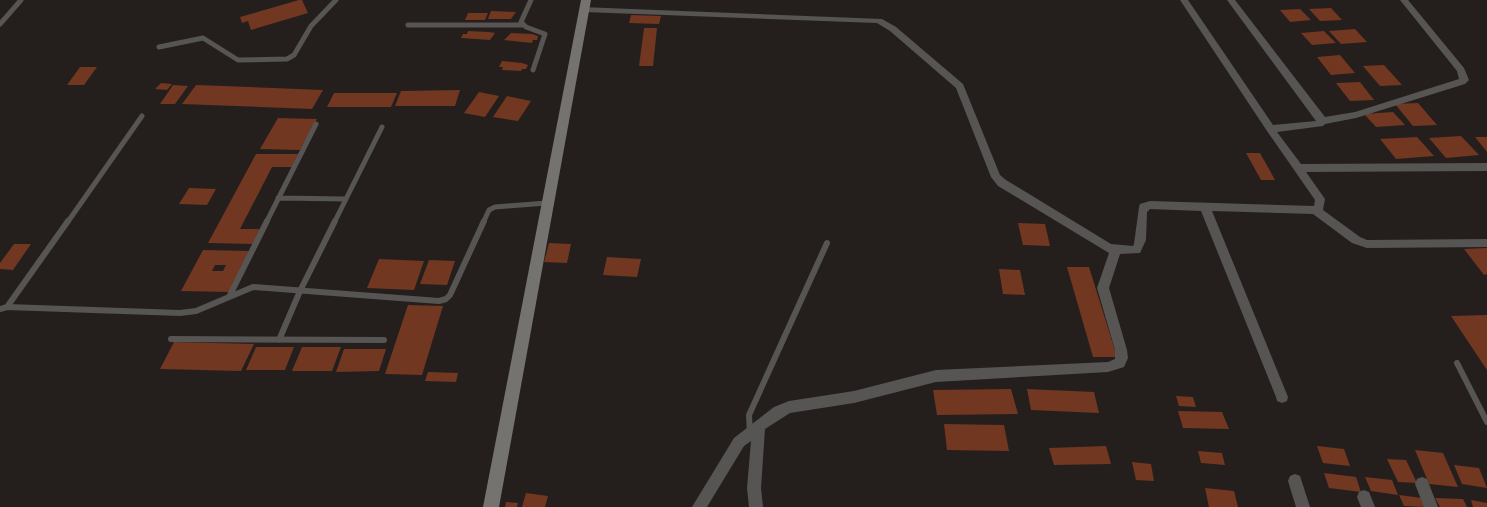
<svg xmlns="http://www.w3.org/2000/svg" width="1487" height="507" viewBox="0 0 1487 507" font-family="Commissioner,sans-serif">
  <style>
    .building { fill: #713721; fill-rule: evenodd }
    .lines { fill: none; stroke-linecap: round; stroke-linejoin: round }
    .service-far1 { stroke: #565553; stroke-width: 5 }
    .service { stroke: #565553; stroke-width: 6 }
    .minor { fill: #565553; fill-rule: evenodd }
    .secondary { fill: #757370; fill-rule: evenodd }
  </style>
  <rect width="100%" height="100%" fill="#241f1d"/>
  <path class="building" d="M299,0h3l6,13 -57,17 -3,-9 -6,2 -2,-6z
    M1331,8l11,12 -22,1 -11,-12z
    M1300,9l11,11 -21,2 -10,-12z
    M491,11l25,1 -5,7h-23z
    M468,13h20l-3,7h-20z
    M631,15l30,1 -2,8 -30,-1z
    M644,28h13l-4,38h-14z
    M1355,29l12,13 -26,2 -12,-13z
    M468,31l21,1 6,1 -5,7 -29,-2 2,-4h4z
    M1324,31l12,12 -24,2 -11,-12z
    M511,33l21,1 6,2 -1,4h-4l-1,3 -28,-3z
    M1340,55l15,18 -24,2 -14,-18z
    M502,61l20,2 6,2 -2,4h-4l-1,2 -19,-1 1,-3h-4z
    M1384,65l18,20 -22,1 -17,-20z
    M80,67h17l-13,18h-17z
    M1360,82l14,18 -24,1 -14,-18z
    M161,83l11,1 -5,6 -12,-1z
    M173,85l15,1 -13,18h-15z
    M196,85l127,5 -11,19 -130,-5z
    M460,90l-5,16h-60l6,-15z
    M479,92l20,4 -14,21 -21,-4z
    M334,93h63l-6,14h-64z
    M507,96l24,5 -13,20 -25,-4z
    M1418,103l19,22 -24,1 -18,-22z
    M1393,112l12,13 -29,2 -12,-13z
    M278,118l39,1 -17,31 -40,-1z
    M1461,136l18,19 -33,3 -17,-20z
    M1417,137l17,19 -38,3 -16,-20z
    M1475,137h12v15z
    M1246,153h14l15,27h-14z
    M256,154h42l-6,13h-20l-32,62h20l-7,15 -45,-1z
    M189,188l27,1 -9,16 -28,-1z
    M1018,223l27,1 5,22 -27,-1z
    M549,243l22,1 -4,19 -23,-1z
    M14,244h17l-18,26 -13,-1v-6z
    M1487,248v26l-3,1 -20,-26z
    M203,250l47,1 -21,41 -48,-1zM215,265h11l-3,6h-11z
    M607,257l34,2 -4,18 -34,-2z
    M379,259l45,2 -10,29 -47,-2z
    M429,260l26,1 -8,24 -27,-1z
    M1067,267h22l28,90h-24z
    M999,269l21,1 5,25 -22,-1z
    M408,305l35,1 -21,69 -37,-1z
    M1487,315v55l-36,-54z
    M174,342l80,2 -13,27 -81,-2z
    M256,347h38l-9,23h-39z
    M302,347h39l-9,24h-40z
    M344,349h42l-7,22 -43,1z
    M428,372l30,1 -2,9 -31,-1z
    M1011,389l7,25 -81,1 -4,-25z
    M1027,389l67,3 5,21 -68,-3z
    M1176,396l17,1 3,10 -17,-1z
    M1178,411l44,1 7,17 -46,-1z
    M944,424l60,1 5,26 -62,-1z
    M1106,446l5,18 -57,1 -5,-17z
    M1317,446l27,3 6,17 -27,-3z
    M1415,450l28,3 15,34 -29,-3z
    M1198,451l24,2 3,12 -24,-2z
    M1387,459l19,1 11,23 -19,-1z
    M1132,462l19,2 3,17 -18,-1z
    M1454,465l25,3 8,20 -25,-4z
    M1324,473l32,4 5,15 -32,-4z
    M1365,477l27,3 6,15 -27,-4z
    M1205,488l29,3 4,16h-29z
    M526,493l22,3 -3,11h-23z
    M1399,495l23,3 4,9 -22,-1z
    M1435,498l28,1 4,8h-27z
    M1471,500l16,3v4h-14z
    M506,502l12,1 -1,4h-12z"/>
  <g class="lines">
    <path class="service-far1" d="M531,0l-10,22 5,5 19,7 -12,36
      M0,24l21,-24
      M408,25h115
      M159,47l44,-9 35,22 49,-1 7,-4 17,-29 25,-26
      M278,198l68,1
      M67,223l75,-107
      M266,223l50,-99
      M334,223l48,-96
      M483,223l6,-13 6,-3 52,-4"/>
    <path class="service" d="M230,295l37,-74
      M7,307l61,-86
      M0,309l7,-2 173,6 16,-2 57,-24 186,14 7,-2 4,-4 34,-74
      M171,339l213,1
      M279,340l21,-49 35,-70
      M1457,363l30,59
      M750,433l-1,-18 78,-172"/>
    <path class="minor" d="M1180,0h8l85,125 43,-4 -89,-121h8l90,117 30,-5 104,-33 -2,-8 -57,-71h8l56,68 5,12 -4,4 -109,34 -31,6 -2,2 -46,6 24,32 186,-1v8l-181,1 19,27 -2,11 37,27 7,3 120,-1v8l-120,1 -15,-5 -39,-29 -101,-3 76,186 -1,4 -5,2 -5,-2 -1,-4 -75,-186 -51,-2 -3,3 -1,28 -6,13 -20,1 -11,34 18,62 1,8 -4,9 -16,5 -172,10 -82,21 -64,10 -25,16 -4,59 2,19h-14l-2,-19 4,-47 -7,5 -37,61h-15l42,-69 40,-31 15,-6 65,-10 82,-21 172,-8 7,-3v-9l-18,-62 12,-35 -111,-67 -7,-9 -35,-89 -66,-57 -13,-8 -293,-11 -3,-1v-4l301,12 14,8 67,57 37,91 6,5 105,64 22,2 1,-2 5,-37 1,-3 10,-3 164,5 1,-6 -48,-69z
      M1295,474l5,2 10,31h-14l-8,-26 2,-5z
      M1422,477l5,2 11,28h-14l-9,-23 2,-5z
      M1364,490l5,2 6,15h-14l-4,-10 2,-5z"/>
    <path class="secondary" d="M581,0h10l-92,507h-16z"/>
  </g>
</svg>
